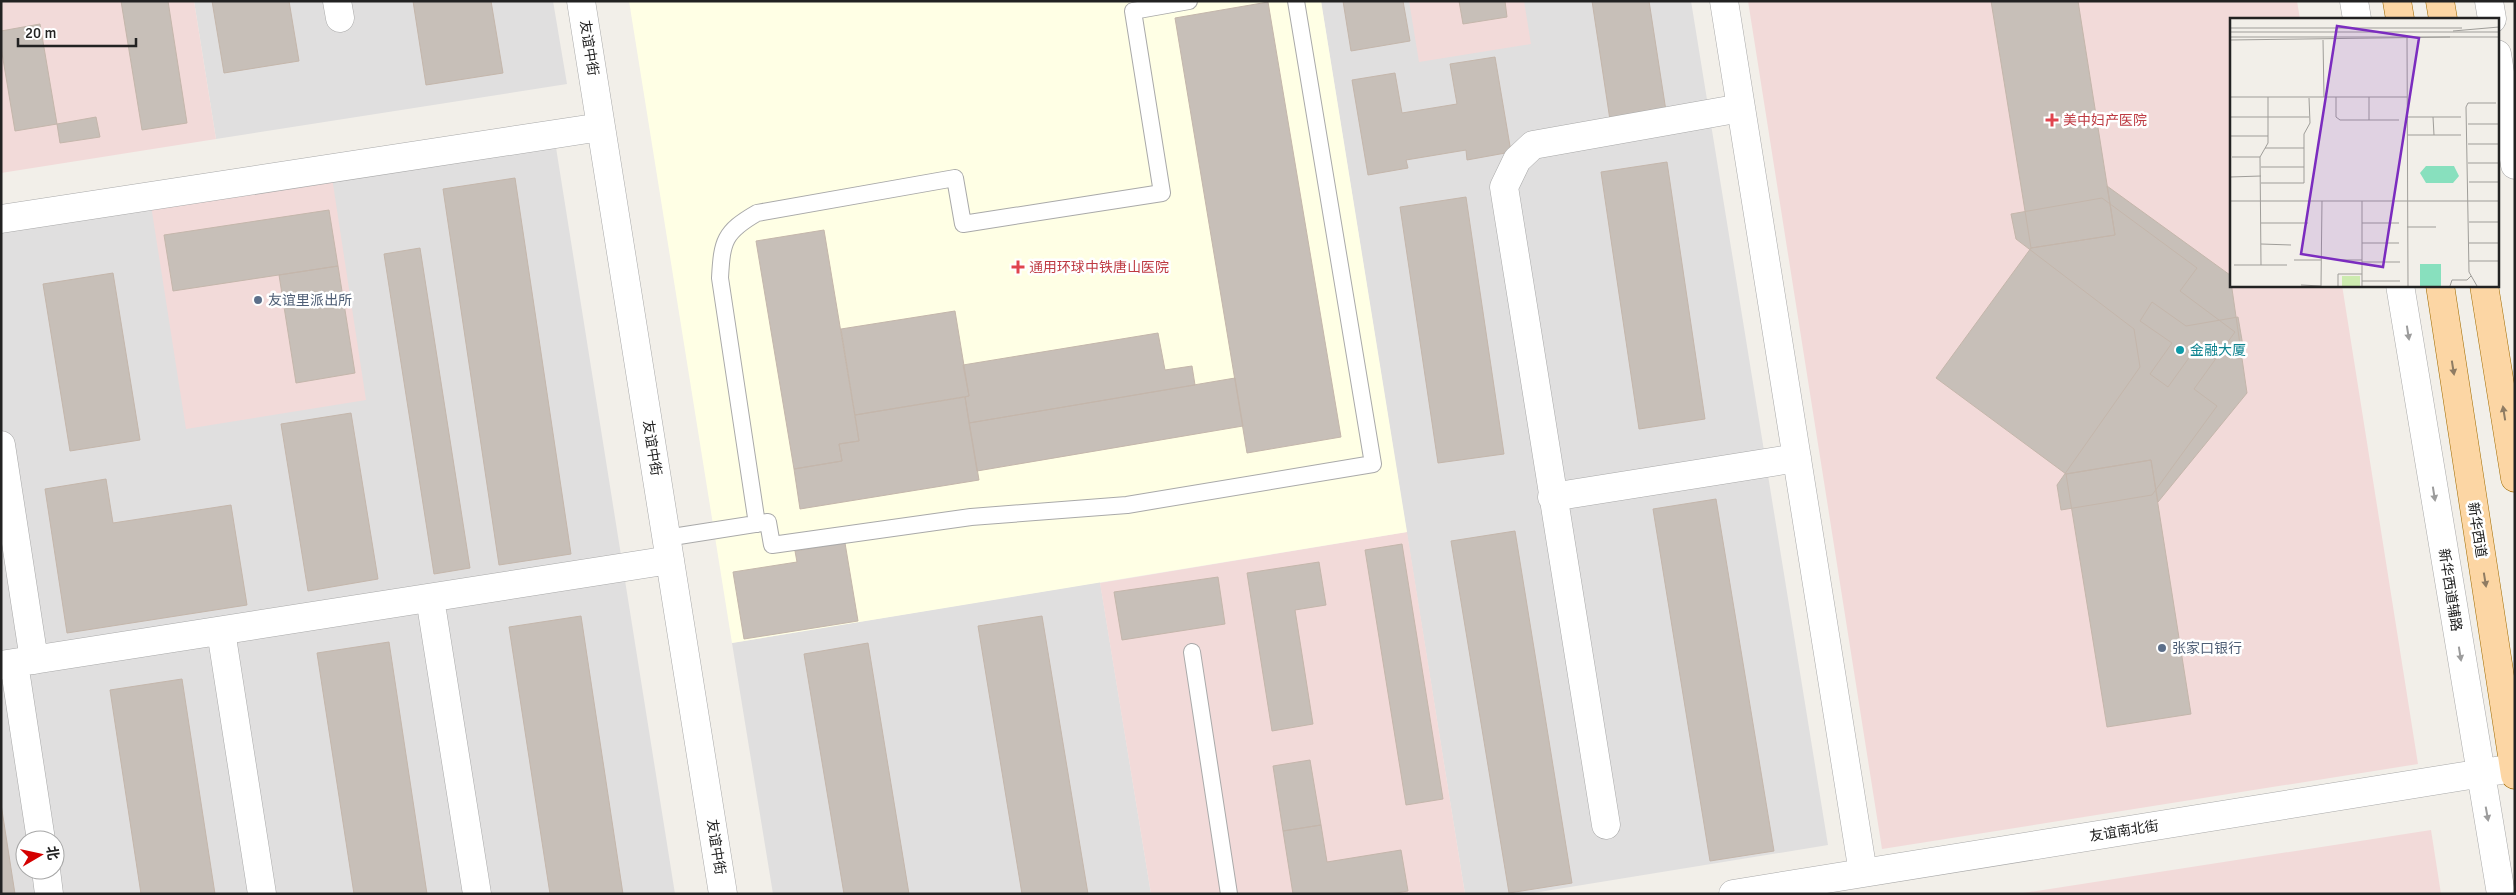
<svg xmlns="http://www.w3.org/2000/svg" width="2516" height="895" viewBox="0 0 2516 895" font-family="Signika,'Noto Sans SC',sans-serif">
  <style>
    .residential { fill: #e0dfdf; fill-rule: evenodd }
    .commercial { fill: #f2dad9 }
    .education { fill: #ffffe5 }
    .building { fill: #c7bfb8; stroke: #c4b6ab }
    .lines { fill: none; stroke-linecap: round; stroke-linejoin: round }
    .lane-casing { stroke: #a9a9a9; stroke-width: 18 }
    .street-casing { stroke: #a9a9a9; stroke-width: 29 }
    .primary-casing { stroke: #a06b00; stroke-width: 29 }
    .lane { stroke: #fff; stroke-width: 16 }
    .street { stroke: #fff; stroke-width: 28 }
    .primary { stroke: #fcd6a4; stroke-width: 28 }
    .oneway { fill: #9c9c9c }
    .oneway2 { fill: #8f7c63 }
    .health-dot { fill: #e0444e; stroke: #fff; stroke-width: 2 }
    .service-dot { fill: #5c6f8a; stroke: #fff; stroke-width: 2 }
    .culture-dot { fill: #0f9aa8; stroke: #fff; stroke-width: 2 }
    .labels { text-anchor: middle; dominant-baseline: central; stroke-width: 5; stroke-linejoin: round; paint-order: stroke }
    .street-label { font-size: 14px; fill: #222; stroke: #fff }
    .health-label { font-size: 14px; fill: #be3a42; stroke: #fff; text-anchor: start }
    .service-label { font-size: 14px; fill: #4e5e75; stroke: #fff; text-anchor: start }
    .culture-label { font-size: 14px; fill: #0d838f; stroke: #fff; text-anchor: start }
    .inset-road { fill: none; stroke: #9f9d99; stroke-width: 1 }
    .view { fill: #7b2cbf; fill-opacity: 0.15; stroke: #7b2cbf; stroke-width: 2.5 }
    .inset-edge { fill: none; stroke: #222; stroke-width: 2.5 }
  </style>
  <rect width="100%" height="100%" fill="#f2efe9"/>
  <path class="residential" d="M194,1h359l14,83 -351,55z
    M1321,1h370l137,844 -301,49h-62z
    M554,135l121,759h-674v-671zM25,840h30v30h-30z
    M1100,582l51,312h-378l-41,-251z"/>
  <path class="commercial" d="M1,1h193l22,138 -215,34z
    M1409,1h115l7,43 -112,18z
    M1748,1h549l3,18h-69v266h111l76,479 -536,85z
    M331,171l35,229 -180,29 -36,-230z
    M1407,532l58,362h-314l-51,-311z
    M2431,830l10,64h-424z"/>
  <path class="education" d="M629,1h692l86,531 -675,111z"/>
  <path class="building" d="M121,1h47l19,122 -45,7z
    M212,1h77l10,60 -75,12z
    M413,1h78l12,72 -77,12z
    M1343,1h60l7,40 -59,10z
    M1459,1h46l2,16 -44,7z
    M1592,1h57l17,110 -56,9z
    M1991,1h87l37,234 -84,13z
    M1268,2l73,435 -94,16 -72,-435z
    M40,24l17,100 -42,7 -14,-84v-16z
    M1495,57l16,95 -44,8 -1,-10 -60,10 2,8 -40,7 -16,-95 43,-7 7,40 55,-9 -7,-40z
    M96,117l4,20 -40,6 -3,-19z
    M1667,162l38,257 -66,10 -38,-257z
    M515,178l56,376 -72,11 -56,-376z
    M2107,186l123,89 17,118 -89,109 -7,-42 -85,14 -130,-96 95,-130 84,-13z
    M1466,197l38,257 -66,9 -38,-256z
    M2102,198l95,70 -17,23 55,41 -41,57 23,17 -65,89 -91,15 -4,-25 83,-118 -6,-38 -118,-90 -5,-25z
    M329,210l9,56 -165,25 -9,-56z
    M824,230l35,211 -20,3 3,17 -48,8 -38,-228z
    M420,248l50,320 -36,6 -50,-320z
    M338,266l17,107 -59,10 -17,-108z
    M113,273l27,167 -70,11 -27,-167z
    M2152,302l34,24 52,-9 5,29 -52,9 -23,32 -18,-13 22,-31 -32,-22z
    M955,311l14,85 -114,19 -14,-86z
    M1158,333l7,37 27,-4 3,19 -226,38 -4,-26 4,-1 -6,-31z
    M1235,378l8,48 -266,45 -8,-48z
    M965,397l14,83 -179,29 -6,-40 48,-8 -3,-17 20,-3 -4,-26z
    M351,413l27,166 -70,12 -27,-167z
    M2151,460l40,254 -84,13 -41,-253z
    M106,479l7,44 118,-18 16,100 -180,28 -22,-144z
    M1716,499l58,352 -64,10 -57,-352z
    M1515,531l57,352 -63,10 -58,-352z
    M845,543l13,78 -114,18 -11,-67 64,-10 -2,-11z
    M1402,544l41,255 -37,6 -41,-255z
    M1319,562l7,43 -31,5 18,114 -41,7 -25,-158z
    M1218,577l7,47 -103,16 -8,-48z
    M581,616l42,278h-73l-41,-267z
    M1042,616l46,278h-66l-44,-268z
    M389,642l38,252h-73l-37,-241z
    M868,643l41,251h-65l-40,-240z
    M182,679l33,215h-74l-31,-204z
    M1310,760l11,65 -38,6 -10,-65z
    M1,804l14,90h-14z
    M1321,825l6,37 74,-12 7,41 -18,3h-97l-10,-63z"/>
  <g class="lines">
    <g class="lane-casing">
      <path id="lane" d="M757,524l-37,-246c2,-37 4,-46 37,-65l198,-35 8,46 199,-31 -29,-182 56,-10
        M666,538l102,-16 4,23 199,-28 156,-12 246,-41 -77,-463
        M1192,652l37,242"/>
    </g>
    <g class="street-casing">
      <path id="street" d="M337,1l3,17
        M581,1l142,893
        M1724,1l139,872
        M2354,1l3,18
        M2489,1l3,18
        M2497,54l18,111
        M1,219l600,-92
        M2400,285l101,609
        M1,445l33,215
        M1552,497l245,-39
        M430,598l47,296
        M221,631l41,263
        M14,663l27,177
        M1,665l669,-105
        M1606,825l-102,-638 13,-27 16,-15 208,-37
        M46,870l3,24
        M1733,894l781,-126"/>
    </g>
    <g class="primary-casing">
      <path id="primary" d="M2397,1l3,18
        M2440,1l3,18
        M2440,285l75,490
        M2484,285l31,193"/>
    </g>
    <use href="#lane" class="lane"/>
    <use href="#street" class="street"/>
    <use href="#primary" class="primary"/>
  </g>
  <defs><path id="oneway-solid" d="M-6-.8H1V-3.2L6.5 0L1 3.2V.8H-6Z" transform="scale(1.25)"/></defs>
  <g class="oneway">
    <use href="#oneway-solid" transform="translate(2408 333) rotate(81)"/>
    <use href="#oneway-solid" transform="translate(2434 494) rotate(81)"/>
    <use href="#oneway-solid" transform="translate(2460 654) rotate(81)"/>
    <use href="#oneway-solid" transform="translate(2487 814) rotate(80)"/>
  </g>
  <g class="oneway2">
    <use href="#oneway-solid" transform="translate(2453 368) rotate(81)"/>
    <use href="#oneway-solid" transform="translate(2504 413) rotate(-99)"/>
    <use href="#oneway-solid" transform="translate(2485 580) rotate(81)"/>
  </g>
  <g class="health-dot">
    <path d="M2049.5 112.5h5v5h5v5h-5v5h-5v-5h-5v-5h5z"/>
    <path d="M1015.5 259.5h5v5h5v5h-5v5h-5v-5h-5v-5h5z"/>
  </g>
  <g class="service-dot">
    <circle cx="258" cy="300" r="5"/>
    <circle cx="2162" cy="648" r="5"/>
  </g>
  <circle class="culture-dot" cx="2180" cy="350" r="5"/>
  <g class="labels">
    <g class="street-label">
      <text transform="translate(589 48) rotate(81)">友谊中街</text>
      <text transform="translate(652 448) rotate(81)">友谊中街</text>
      <text transform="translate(2477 530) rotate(81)">新华西道</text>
      <text transform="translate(2450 590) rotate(81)">新华西道辅路</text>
      <text transform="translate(2124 831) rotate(-9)">友谊南北街</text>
      <text transform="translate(716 847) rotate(81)">友谊中街</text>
    </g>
    <g class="health-label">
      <text x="2063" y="120">美中妇产医院</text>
      <text x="1029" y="267">通用环球中铁唐山医院</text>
    </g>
    <g class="service-label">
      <text x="268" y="300">友谊里派出所</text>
      <text x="2172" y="648">张家口银行</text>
    </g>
    <g class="culture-label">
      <text x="2190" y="350">金融大厦</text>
    </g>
  </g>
  <g transform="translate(2230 18)">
    <rect width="269" height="269" fill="#f2efe9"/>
    <path d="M112,258h18v10h-18z" fill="#cdebb0"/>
    <path d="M196,148h28l5,10 -6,7h-27l-6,-10zM190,246h21v22h-21z" fill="#88e0be"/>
    <path class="inset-road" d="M0,10h232M223,13l46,-4M0,14h269M0,19h269M177,19l1,249M0,22l220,-3M93,22l1,57M0,79h177M106,79v20l4,3h59M139,79v23M0,99h79M177,99h54M203,99l1,18M238,106h31M177,117h54M0,118h38M238,126h31M35,130h39M2,139h28M238,145h31M31,149h43M0,159l31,-1M239,164h30M31,165h43v-49l6,-11 -1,-25M0,183h269M132,183v85M239,204h30M31,205h47M132,205h37M177,209h29M132,225h37M239,225h30M31,226l30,1M64,242h27M107,242h25M239,243h30M132,244h38M4,247h53M31,247l-1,-108 8,-14v-46M132,263h38M71,267l20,1M91,268l1,-85M108,268v-12h24M220,268l2,-6h15l4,-4M247,268l-8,-14 -3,-165 2,-4h28"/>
    <path class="view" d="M107,8l82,12 -36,229 -82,-13z"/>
    <rect width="269" height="269" class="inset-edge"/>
  </g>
  <rect width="2516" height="895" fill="none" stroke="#222222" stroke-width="5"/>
  <g transform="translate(40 855) rotate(81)"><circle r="24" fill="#ffffff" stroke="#a7a7a7"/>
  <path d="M0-4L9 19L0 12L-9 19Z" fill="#d40000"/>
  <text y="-8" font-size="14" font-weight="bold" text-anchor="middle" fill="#222222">北</text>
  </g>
  <path d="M18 38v8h118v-8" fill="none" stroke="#222222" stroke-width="2.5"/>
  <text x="25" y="38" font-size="15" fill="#222222" stroke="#ffffff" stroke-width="4" paint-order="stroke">20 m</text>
</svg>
